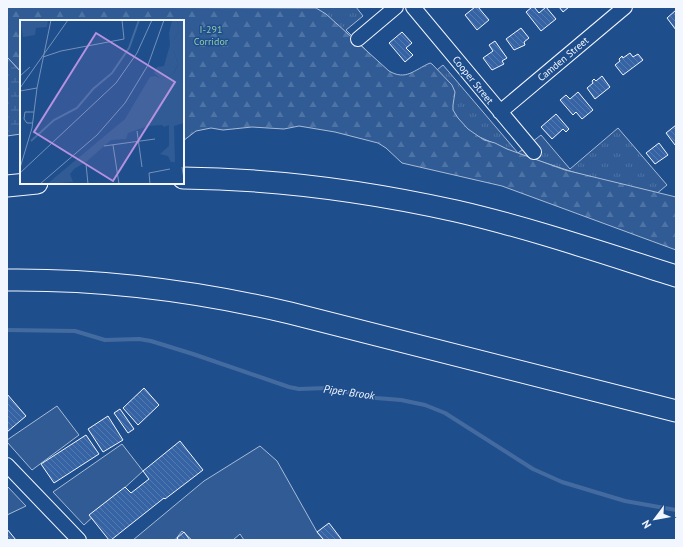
<svg xmlns="http://www.w3.org/2000/svg" width="683" height="547" viewBox="0 0 683 547" font-family="'PT Sans',sans-serif">
  <style>
    .grass { fill: url(#grass-tufts); stroke: #a8bbd7 }
    .forest { fill: url(#forest-firs); stroke: #a8bbd7 }
    .wetland { fill: url(#wetland-marsh); stroke: #a8bbd7 }
    .built { fill: #305b95; stroke: #a8bbd7 }
    .lines { fill: none; stroke-linecap: round; stroke-linejoin: round }
    .stream { stroke: #446ba0; stroke-width: 4 }
    .building { fill: url(#building-back-hatch); stroke: #f2f6ff }
    .minor-casing { stroke: #f2f6ff; stroke-width: 16 }
    .highway-casing { stroke: #f2f6ff; stroke-width: 23 }
    .minor { stroke: #1f4e8c; stroke-width: 14 }
    .highway { stroke: #1f4e8c; stroke-width: 21 }
    .labels { text-anchor: middle; dominant-baseline: central; stroke-width: 3; stroke-linejoin: round; paint-order: stroke }
    .park-label { font-size: 10px; fill: #97c8a6; stroke: #1f4e8c }
    .street-label { font-size: 10px; fill: #f2f6ff; stroke: #1f4e8c }
    .water-label { font-size: 11px; font-style: italic; fill: #f2f6ff; stroke: #1f4e8c }
    .inset-river { fill: none; stroke: #446ba0; stroke-width: 2 }
    .inset-road { fill: none; stroke: #7391ba; stroke-width: 1 }
    .view { fill: #b691df; fill-opacity: 0.15; stroke: #b691df; stroke-width: 2 }
    .inset-edge { fill: none; stroke: #f2f6ff; stroke-width: 2 }
  </style>
  <defs>
    <pattern id="grass-tufts" width="24" height="20" patternUnits="userSpaceOnUse"><rect width="24" height="20" fill="#305b95"/><path d="M3 7l-1-3M5 7V3M7 7l1-3M15 17l-1-3M17 17v-4M19 17l1-3" fill="none" stroke="#4e73a5"/></pattern>
    <pattern id="forest-firs" width="22" height="20" patternUnits="userSpaceOnUse"><rect width="22" height="20" fill="#305b95"/><path d="M5 1l3.5 6h-7zM16 11l3.5 6h-7z" fill="#4e73a5"/></pattern>
    <pattern id="wetland-marsh" width="20" height="14" patternUnits="userSpaceOnUse"><rect width="20" height="14" fill="#305b95"/><path d="M1 5h8M5 5V1M11 12h8M15 12V8" fill="none" stroke="#4e73a5"/></pattern>
    <pattern id="building-back-hatch" width="6" height="6" patternUnits="userSpaceOnUse"><rect width="6" height="6" fill="#3563a3"/><path d="M-1 5l2 2M0 0l6 6M5-1l2 2" fill="none" stroke="#537ab1"/></pattern>
  </defs>
  <rect width="100%" height="100%" fill="#1f4e8c"/>
  <path class="grass" d="M7,7h349l7,9 -17,14 63,63 34,-28 75,88 23,-18 29,34 48,-41 49,57 -12,10 -82,-23 -55,-18 -254,-112 -81,-21h-162v99l-14,1z"/>
  <path class="forest" d="M7,7l309,1 10,6 63,57c17,10 25,-1 41,-8l2,1 20,21 3,7 -2,13v5l5,8 10,11 16,11 11,3 12,6 58,21 111,27v53l-174,-64 -100,-23 -16,-15 -8,-5 -43,-11 -36,-6 -15,3 -32,-2 -29,3 -12,-2 -15,3 -13,10v-120h-162v51l-14,-15z"/>
  <path class="wetland" d="M7,57l14,15v62l-14,2z"/>
  <path class="built" d="M57,406l22,29 -47,35 -25,-28v-2z
    M122,444l21,27 -59,54 -31,-33z
    M260,446l17,15 40,71 7,8h-80l-4,-6 -7,6h-41l-10,-9 -7,9h-42l71,-59z
    M7,486l19,20 -19,9z"/>
  <g class="lines">
    <path class="stream" d="M7,330l68,1 30,9 34,-1 12,2 42,13 96,33 10,2 28,-1 49,10 25,2 24,5 20,8 88,56 29,13 63,19 51,9"/>
  </g>
  <path class="building" d="M475,7h3l11,13 -12,10 -12,-15z
    M532,7h2l5,6 7,-6 10,12 -15,12 -15,-19z
    M559,7h10l-6,5z
    M676,10v20l-9,-12z
    M521,28l8,10 -5,4 1,3 -11,5 -8,-11z
    M402,32l10,11 -6,5 7,7 -8,7 -16,-19z
    M495,41l12,17 -5,3 2,3 -12,6 -9,-12 10,-7 -4,-6z
    M630,53l3,4 5,-3 5,6 -20,15 -8,-10 5,-4 -1,-2 3,-3 1,2z
    M602,76l8,11 -15,12 -8,-11 6,-5 -1,-2 2,-2 2,2z
    M578,92l15,18 -11,9 -6,-7 -3,3 -13,-15 6,-5 4,4z
    M556,114l13,15 -3,3 -3,-3 -11,10 -11,-12z
    M676,125v19l-1,1 -9,-12z
    M659,143l9,12 -13,9 -9,-11z
    M144,388l15,17 -21,20 -15,-17z
    M7,394l19,22 -19,16z
    M120,409l14,20 -6,4 -14,-20z
    M108,416l15,24 -20,12 -15,-23z
    M86,435l13,19 -45,29 -13,-19z
    M180,441l23,29 -38,29 -1,-1 -53,42h-2l-20,-25 36,-28 6,6 18,-14 -6,-8z
    M329,523l13,17h-18l-7,-8z
    M7,529l9,11h-9z
    M184,532l6,8h-11l-2,-2z"/>
  <g class="lines">
    <g class="minor-casing">
      <path id="minor" d="M413,7l121,145
        M358,39l38,-32
        M500,112l125,-105
        M7,465l72,75"/>
    </g>
    <g class="highway-casing">
      <path id="highway" d="M183,178c92,1 183,13 273,33 74,17 147,42 220,65
        M7,186l30,-3
        M7,280c96,-1 190,11 283,33l386,98"/>
    </g>
    <use href="#minor" class="minor"/>
    <use href="#highway" class="highway"/>
  </g>
  <g class="labels">
    <g class="park-label">
      <text x="211" y="29">I-291<tspan x="211" dy="12">Corridor</tspan></text>
    </g>
    <g class="street-label">
      <text transform="translate(563 59) rotate(-40)">Camden Street</text>
      <text transform="translate(473 80) rotate(51)">Cooper Street</text>
    </g>
    <g class="water-label">
      <text transform="translate(349 392) rotate(8)">Piper Brook</text>
    </g>
  </g>
  <g transform="translate(20 20)">
    <rect width="164" height="164" fill="#1f4e8c"/>
    <path d="M0,0h28l-1,7 -11,1 -1,7 -12,2zM157,0h7v103l-10,3 1,36h-4l-3,-6 -8,-2 9,-8v-21l-5,2 -2,-2 -14,1 -20,7 -2,6 -15,1 -25,22 -12,7 -4,5 3,8 -26,2 78,-65 25,-42 5,-1 6,3 13,-6 4,-9 -4,-13v-11l5,-9z" fill="#305b95"/>
    <path d="M157,0l2,11 -5,9v11l4,13 -5,10 -12,5 -7,-6 3,-6 7,-1 6,-21 -1,-12 3,-12z" fill="#305b95"/>
    <path class="inset-river" d="M11,121l23,-21 23,-12 16,-19 19,-16 17,-25 10,-28"/>
    <path class="inset-road" d="M23,37l18,-6 63,-12 -2,-19M0,56l10,-9M0,68l48,-68M0,71l17,-3 14,-68M13,103h-6l-3,-4 1,-7h9M117,111l5,36M93,125l6,39M84,126l51,-7M66,144l2,20M162,147l2,12M0,148l12,-40 5,-40M0,153l96,-90 21,-30 15,-33M20,164l57,-49 28,-32 23,-38 16,-45M130,164l-1,-11 21,-4"/>
    <path class="view" d="M76,13l79,49 -62,99 -79,-49z"/>
    <rect width="164" height="164" class="inset-edge"/>
  </g>
  <rect width="683" height="547" fill="none" stroke="#f2f6ff" stroke-width="16"/>
  <g transform="translate(655 519) rotate(238)" stroke="#1f4e8c" stroke-width="3" paint-order="stroke">
  <path d="M0-3L7 15L0 10L-7 15Z" fill="#f2f6ff"/>
  <text y="-6" font-size="11" font-weight="bold" text-anchor="middle" fill="#f2f6ff">N</text>
  </g>
</svg>
